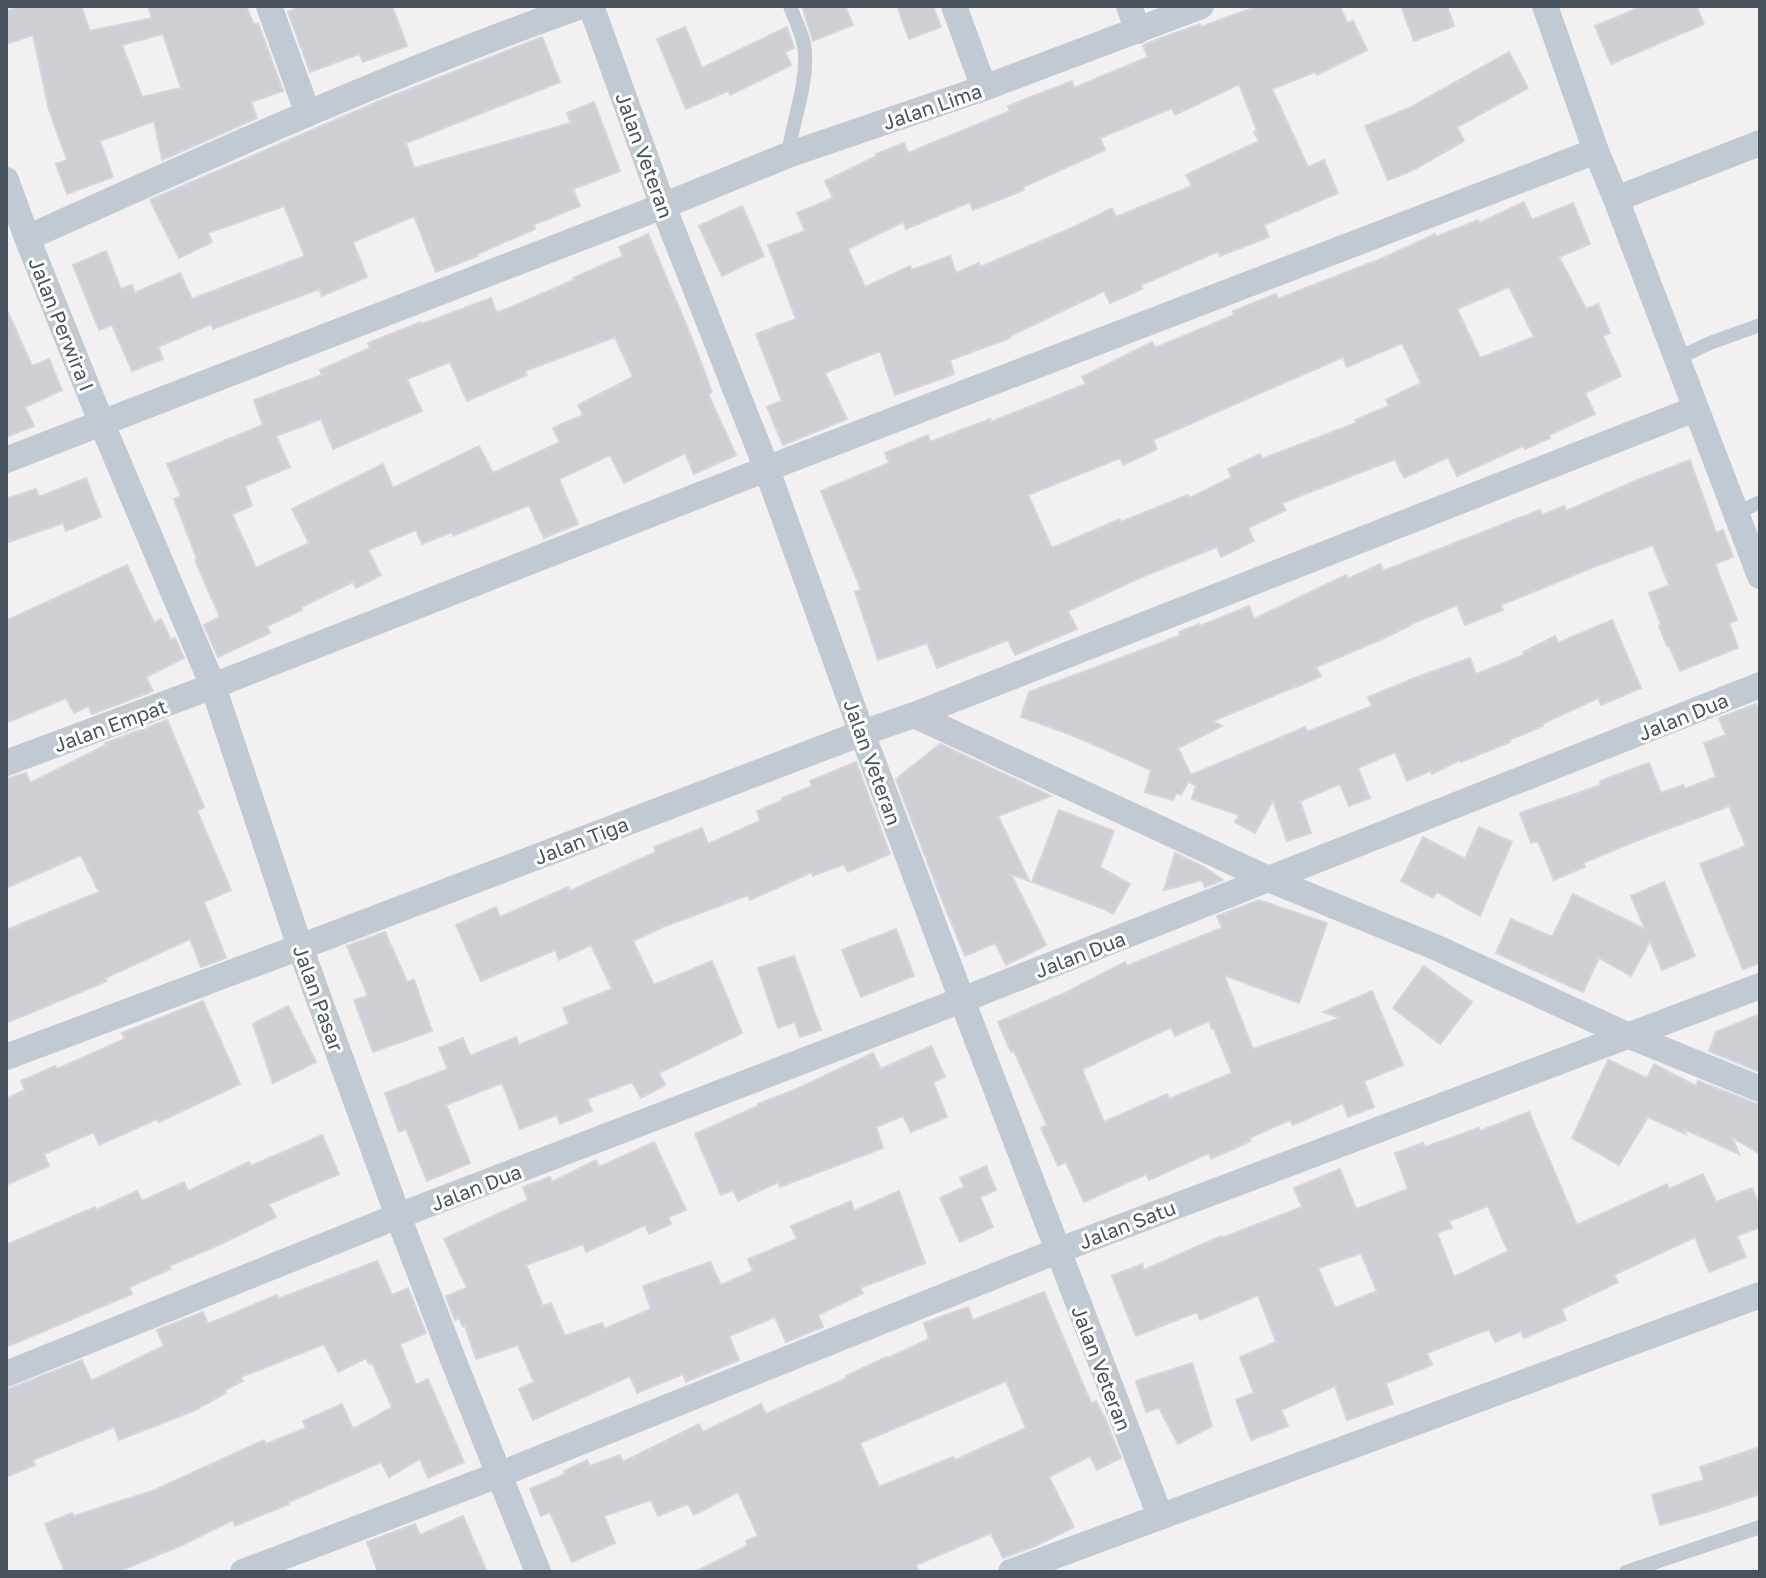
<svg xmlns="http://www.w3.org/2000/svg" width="1766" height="1578" viewBox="0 0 1766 1578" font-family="'Golos Text',sans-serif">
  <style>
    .building { fill: #cdcfd5; stroke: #d4d6db; stroke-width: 2; fill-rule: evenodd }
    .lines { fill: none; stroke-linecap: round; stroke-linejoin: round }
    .service { stroke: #c1cad2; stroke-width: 14 }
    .minor { stroke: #c1cad2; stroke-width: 26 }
    .labels { text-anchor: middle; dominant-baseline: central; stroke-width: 6; stroke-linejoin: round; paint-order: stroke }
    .street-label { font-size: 20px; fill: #48535e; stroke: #fff }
  </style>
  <rect width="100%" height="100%" fill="#f2f0f0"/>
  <path class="building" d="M22,6h59l9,25 62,-13 -4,-12h98l8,19 4,-2 25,68 -32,11 6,16 -95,42 -8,-39 -54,20 13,36 -46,17 -11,-30 11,-4 -18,-50 -16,-75 -27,9v-33zM163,34l18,54 -39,9 -20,-52z
    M303,6h89l15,40 -44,16 -4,-8 -49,18 -22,-60z
    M802,6h43l8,19 -40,16z
    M897,6h36l8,21 -32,12z
    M1258,6h82l7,17 6,-2 14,29 -50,25 -2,-3 -43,17 36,78 16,-7 14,33 -74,32 5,12 -49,19 -1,-5 -78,34 1,4 -32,14 -6,-12 -94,45v2l-60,22 4,14 -59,21 -15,-44 -55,22 22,46 -64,26 -16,-38 15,-6 -26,-67 40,-15 -28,-74 37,-14 -8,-18 36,-15 -8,-17 52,-25 -1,-2 28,-11 4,10 102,-42 -2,-5 64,-25 2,7 74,-31 -5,-11 5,-3 52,-19 1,3zM1239,84l18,47 -3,1 5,9 -73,34 6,11 -76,31 -4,-9 -38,19 -94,40 -1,-4 -23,10 -6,-17 -38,14 -2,-4 -45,21 -17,-38 55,-27 3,7 64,-27 3,8 51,-20 -1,-3 82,-37 -5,-12 72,-30 3,7z
    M1401,6h46l7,20 -40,15z
    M1643,6h53l8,18 -93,40 -16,-38z
    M685,27l17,41 85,-41 7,21 -9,4 6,13 -61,30 -2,-4 -42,18 -29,-70z
    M542,37l18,45 -154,61 8,25 157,-45 -4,-10 27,-11 26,69 -47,18 7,17 -47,19 2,4 -58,25 1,2 -42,16 -22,-56 -61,26 14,35 -45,19 -3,-7 -106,40 -2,-5 -53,23 5,12 -31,12 -20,-46 -13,5 -26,-65 33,-14 15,38 11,-4 3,8 45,-20 12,26 113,-43 -21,-50 -76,27 4,9 -33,16 -29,-58 227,-98z
    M1509,52l19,36 -71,39 7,14 -51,29 -25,10 -23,-54 44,-18z
    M1524,202l8,18 41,-17 17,41 -31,13 27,52 12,-5 12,29 -7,3 18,40 -36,17 10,21 -46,21 1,3 -25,11 -2,-3 -66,30 -9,-19 -44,21 -9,-19 -113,44 4,7 -38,18 6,13 -33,16 -4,-10 -73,29 -76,35 9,18 -62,26 -7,-15 -71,28 -10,-25 -49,17 -23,-68 6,-2 -40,-99 68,-28 -4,-10 43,-18 2,7 60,-23 1,3 95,-38 -4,-7 70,-35 3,6 79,-33 -1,-4 43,-17 2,5 105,-41 52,-24 1,3 42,-17 1,3zM1509,287l25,50 -54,21 -23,-49zM1402,343l19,40 -35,17 3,6 -34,14 1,3 -94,36 -2,-5 -32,15 4,8 -42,21 -2,-3 -67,27 -1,-3 -68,29 -24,-53 92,-37 3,7 34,-16 -4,-9 190,-83 4,10z
    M742,206l22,50 -42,20 -23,-50z
    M648,234l43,102 21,56 -4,2 28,61 -42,19 -9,-21 -61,30 -14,-28 -51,24 19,45 -34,14 -15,-33 -76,31 -1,-4 -30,12 -6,-14 -48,20 13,25 -25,13 -3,-6 -52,25 1,3 -35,16 3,7 -52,24 -14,-32 16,-8 -25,-57 2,-1 -23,-60 7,-3 -14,-32 96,-39 -9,-25 68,-25 -2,-5 50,-22 -2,-5 53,-21 1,2 69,-26 6,15 77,-33 -1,-2 50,-22 -4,-9zM615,337l18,40 -55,28 5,10 -30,13 7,14 -67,31 -14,-27 -86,42 -10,-24 -91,45 17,34 -53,25 -24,-54 20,-8 -7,-20 45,-19 -14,-31 45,-17 12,30 89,-38 -15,-32 43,-17 17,39 60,-26 -2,-4z
    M6,308l26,58 17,-7 13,31 -37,17 9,19 -28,11z
    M1690,460l26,73 7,-3 10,27 -18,7 22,56 -8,3 9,25 -58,23 -11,-25h-2l-8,-20 2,-1 -12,-32 20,-8 -16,-40 -57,21 -95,39 2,5 -38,15 -8,-20 -48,20v1l-29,14 -64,27 5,9 -24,11v-1l-84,35 9,5 -44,22 13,27 114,-48 2,5 65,-26 -4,-9 52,-21 50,-18 6,16 48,-19 -1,-3 32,-16 3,7 54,-23 29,68 -40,17 -3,-7 -56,26 1,2 -34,14 1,2 -49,20 -1,-2 -28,14 -2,-3 -23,10 -12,-29 -37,16 12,30 -21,8 -9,-22 -40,17 11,32 -24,8 -14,-41 -18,33 -20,-11 4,-7 -47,-16 4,-14 -8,-3 -7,13 -5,-2 -3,7 -28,-8 6,-22 -79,-35 -51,-18 8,-25 121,-45 30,-12 -1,-3 20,-8 1,2 49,-20 5,13 92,-44 2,4 32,-15 3,7 157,-61 2,5 22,-9 2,5 69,-30z
    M86,478l15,39 -35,14 -3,-8 -57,20v-44l30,-10 3,8z
    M127,565l27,58 7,-4 10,21 4,-2 9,20 -38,19 7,14 -61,23 -4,-8 -14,7 -8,-15 -60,25v-102z
    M1756,704l4,10v249l-17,6 -43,-105 46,-18 -17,-40 -91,34 -55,23 2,4 -31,13 -16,-39 -7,2 -11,-30 81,-28 -1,-4 49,-18 12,30 22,-8 2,4 31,-12 -12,-34 22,-8 -7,-17z
    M167,720l37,87 -7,4 34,79 -27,12 22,56 -25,9 -11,-28 -85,39 2,3 -101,42v-93l93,-38 -18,-37 -75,33v-109l20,-6 4,10 76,-38 -1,-2z
    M940,744l111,52 -53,20 31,65 -18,-7 35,71 -40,20 -11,-22 -30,13 -27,-66 -42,-111z
    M856,762l34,92 -42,18 -4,-8 -31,12 -1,-4 -62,28 -2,-5 -85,32 -30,14 21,44 58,-24 30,72 -83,40 6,12 -24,13 -9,-16 -45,17 5,12 -32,13 -3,-9 -37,14 -18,-46 -56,22 24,58 -43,18 -21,-52 -7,3 -14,-39 63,-24 -9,-21 24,-10 7,18 46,-19 3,8 50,-21 -6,-16 49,-19 -21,-44 -32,15 -4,-10 -74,31 -25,-56 40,-18 4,10 68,-30 2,4 86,-39 -2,-5 48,-19 6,16 52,-23 -3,-10 26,-11 -1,-2 30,-12 -2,-5z
    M1059,810l55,21 -14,36 30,17 -17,30 -9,-5 -72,-27z
    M1479,827l33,15 -32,74 -43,-24 -4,6 -32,-17 22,-44 42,22z
    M1175,853l29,14 19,13 -18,7 -3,-7 -38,10z
    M1664,882l31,74 -33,14 -12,-29 -19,35 -32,-18 -16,34 -87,-39 15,-34 41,18 21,-43 72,35 -14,-33z
    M1259,900l68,23 -28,80 -75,-28 29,74 87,-31 -17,-6 49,-21 31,74 -39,16 10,26 -26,10 -5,-14 -50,22 -3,-5 -41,18 2,3 -40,18 -2,-6 -60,27 -3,-6 -62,28 -18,-40 -8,4 -17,-38 6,-3 -33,-74 -3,1 -13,-30 69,-30 58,-30 2,4 95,-38 -5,-12zM1209,1021l3,8h2l18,44 -63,26 -2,-5 -63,28 -21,-50v-3l88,-42 4,9z
    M896,929l18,47 -53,21 -19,-47z
    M385,932l22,50 7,-2 18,51 -59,21 -19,-52 14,-4 -21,-50z
    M794,956l27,74 -21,7 -5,-15 -17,6 -20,-60z
    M1424,966l48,36 -32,42 -47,-36z
    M203,1001l37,83 -81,38 -2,-3 -58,26 -5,-13 -50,22 5,12 -43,19v-86l19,-9 -4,-9 34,-15 2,3 68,-30 -3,-6z
    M288,1006l28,56 -43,21 -20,-59z
    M1760,1014v58l-51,-21 7,-19z
    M931,1046l14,31 -12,5 14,35 -36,15 -8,-16 -27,11 7,21 -103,39 -2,-5 -40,19 -5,-11 -12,5 -26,-61 63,-28v-2l41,-16 74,-35 8,16z
    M1608,1060l39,18 7,-14 42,22 2,-5 62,24v49l-28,-17 7,17 -55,-25 2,5 -38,-17 -29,48 -47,-27z
    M1529,1112l48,113 90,-41 2,5 34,-15 13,28 36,-14 8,20v19l-23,9 9,21 -37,15 -14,-35 -81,38 4,7 -56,27 4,11 -42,18 -3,-7 -26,11 -6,-13 -62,24 5,12 -46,18 7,21 -46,16 -12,-34 -54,24 7,16 -37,14 -15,-40 18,-7 -14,-36 36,-15 -18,-47 -58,25 -3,-8 -61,24 -24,-60 30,-12 2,6 77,-34 1,2 80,-31 -8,-19 46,-19 16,40 52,-20 -13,-36 28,-10 2,4 54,-19 1,3zM1488,1206l20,45 -54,26 -17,-44 15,-5 -3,-7zM1361,1253l16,38 -42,17 -17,-40z
    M322,1135l17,39 -70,30 7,13 -55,27 -52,22 2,3 -42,18 3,7 -126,53v-102l89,-38 1,3 41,-19 5,10 42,-19 4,9 61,-29 2,4z
    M654,1142l32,68 -18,7 3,7 -22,10 -4,-9 -59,27 -3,-8 -57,21 17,41 8,-3 14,33 37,-13 2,6 47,-20 -8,-23 67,-24 11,23 32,-14 -5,-12 49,-20 -6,-13 60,-25 3,10 45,-20 26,72 -65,25 3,5 -45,22 5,12 -37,15 -11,-25 -46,19 10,24 -53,22 -3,-8 -46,19 -7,-17 -97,44 -14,-31 15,-7 -16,-37 -42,14 -11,-33 -2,1 -4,-9 -4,2 -9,-24 21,-8 -23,-49 84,-39 -5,-13 27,-10 2,5 44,-22 3,7z
    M986,1166l10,24 -16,7 13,30 -33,15 -20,-44 24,-11 -4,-9z
    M377,1261l15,34 16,-7 18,45 -26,11 16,41 12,-6 36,83 -36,16 -8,-19 -31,18 -8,-15 -92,40v2l-54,22 -2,-6 -53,26 -63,26h-52l-20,-48 27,-11 2,3 81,-26 109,-50 2,4 40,-16 -3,-7 39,-17 11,25 39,-22 -20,-44 -3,1 -3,-6 -28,14 -14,-28 -83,33 2,4 -18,9 1,3 -33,18 -74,29 -5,-13 -81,33 2,5 -29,12v-87l76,-30 9,21 73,-35 -7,-16 46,-18 5,12 69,-29 1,4z
    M1044,1292l47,111 5,-2 10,20 15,37 -24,12 -7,-14 -41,21 25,50 -39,19 -32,12 -12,-25 -75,32 3,7h-224l52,-26 -1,-5 12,-5 -20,-44 -44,23 -6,-11 -30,12 -7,-16 -47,16 11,27 -43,19 -22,-50 -9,4 -11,-27 35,-15 -1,-3 23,-11 3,6 30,-11 3,7 76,-38 4,8 58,-28 5,10 81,-36 -1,-2 41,-19 1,1 41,-19 -5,-16 44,-16 5,13zM1006,1381l20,47 -71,32 -2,-3 -74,30 -19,-44z
    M1192,1363l20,63 -34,18 -19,-36 -13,4 -10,-31z
    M1760,1447v47l-50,17 -50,14 -8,-30 52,-15 -4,-13z
    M463,1516l24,56h-109l-11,-30 48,-18 5,11z"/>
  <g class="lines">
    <path class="service" d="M788,155c4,-32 19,-68 17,-101 0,-16 -10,-33 -15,-48
      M1676,359l34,-16 50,-18
      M1737,513l23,-11
      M1626,1572l134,-45"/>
    <path class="minor" d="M269,6l39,108
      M591,6l72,200 100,253 99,274 100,267 198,516
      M954,6l30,82
      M1129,6l9,25
      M1545,6l51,145 20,48 144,377
      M6,180l21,58 75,186 111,262 87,261 98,269 54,141 86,215
      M1616,199l144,-56
      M27,238c182,-82 365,-165 554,-232
      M6,460l657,-254 125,-51 196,-67 217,-82
      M914,715l357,165 164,67 192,88 133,54
      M6,763l207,-77 553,-217 830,-318
      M6,1057l294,-110 562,-214 52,-18 781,-306
      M6,1374l392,-158 564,-216 798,-315
      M243,1572l255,-97 559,-224 703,-265
      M1011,1572l749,-277"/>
  </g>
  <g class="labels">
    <g class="street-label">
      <text transform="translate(932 106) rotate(-19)">Jalan Lima</text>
      <text transform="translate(645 155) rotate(70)">Jalan Veteran</text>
      <text transform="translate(62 324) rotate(68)">Jalan Perwira I</text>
      <text transform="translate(1683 716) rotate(-22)">Jalan Dua</text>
      <text transform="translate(110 725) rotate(-20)">Jalan Empat</text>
      <text transform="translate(873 762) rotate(70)">Jalan Veteran</text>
      <text transform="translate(581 840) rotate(-21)">Jalan Tiga</text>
      <text transform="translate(1080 954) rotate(-21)">Jalan Dua</text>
      <text transform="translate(319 998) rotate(70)">Jalan Pasar</text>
      <text transform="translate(476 1187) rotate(-21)">Jalan Dua</text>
      <text transform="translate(1127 1224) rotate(-21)">Jalan Satu</text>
      <text transform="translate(1102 1368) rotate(69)">Jalan Veteran</text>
    </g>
  </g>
  <rect width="1766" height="1578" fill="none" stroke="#48535e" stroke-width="16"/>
</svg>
